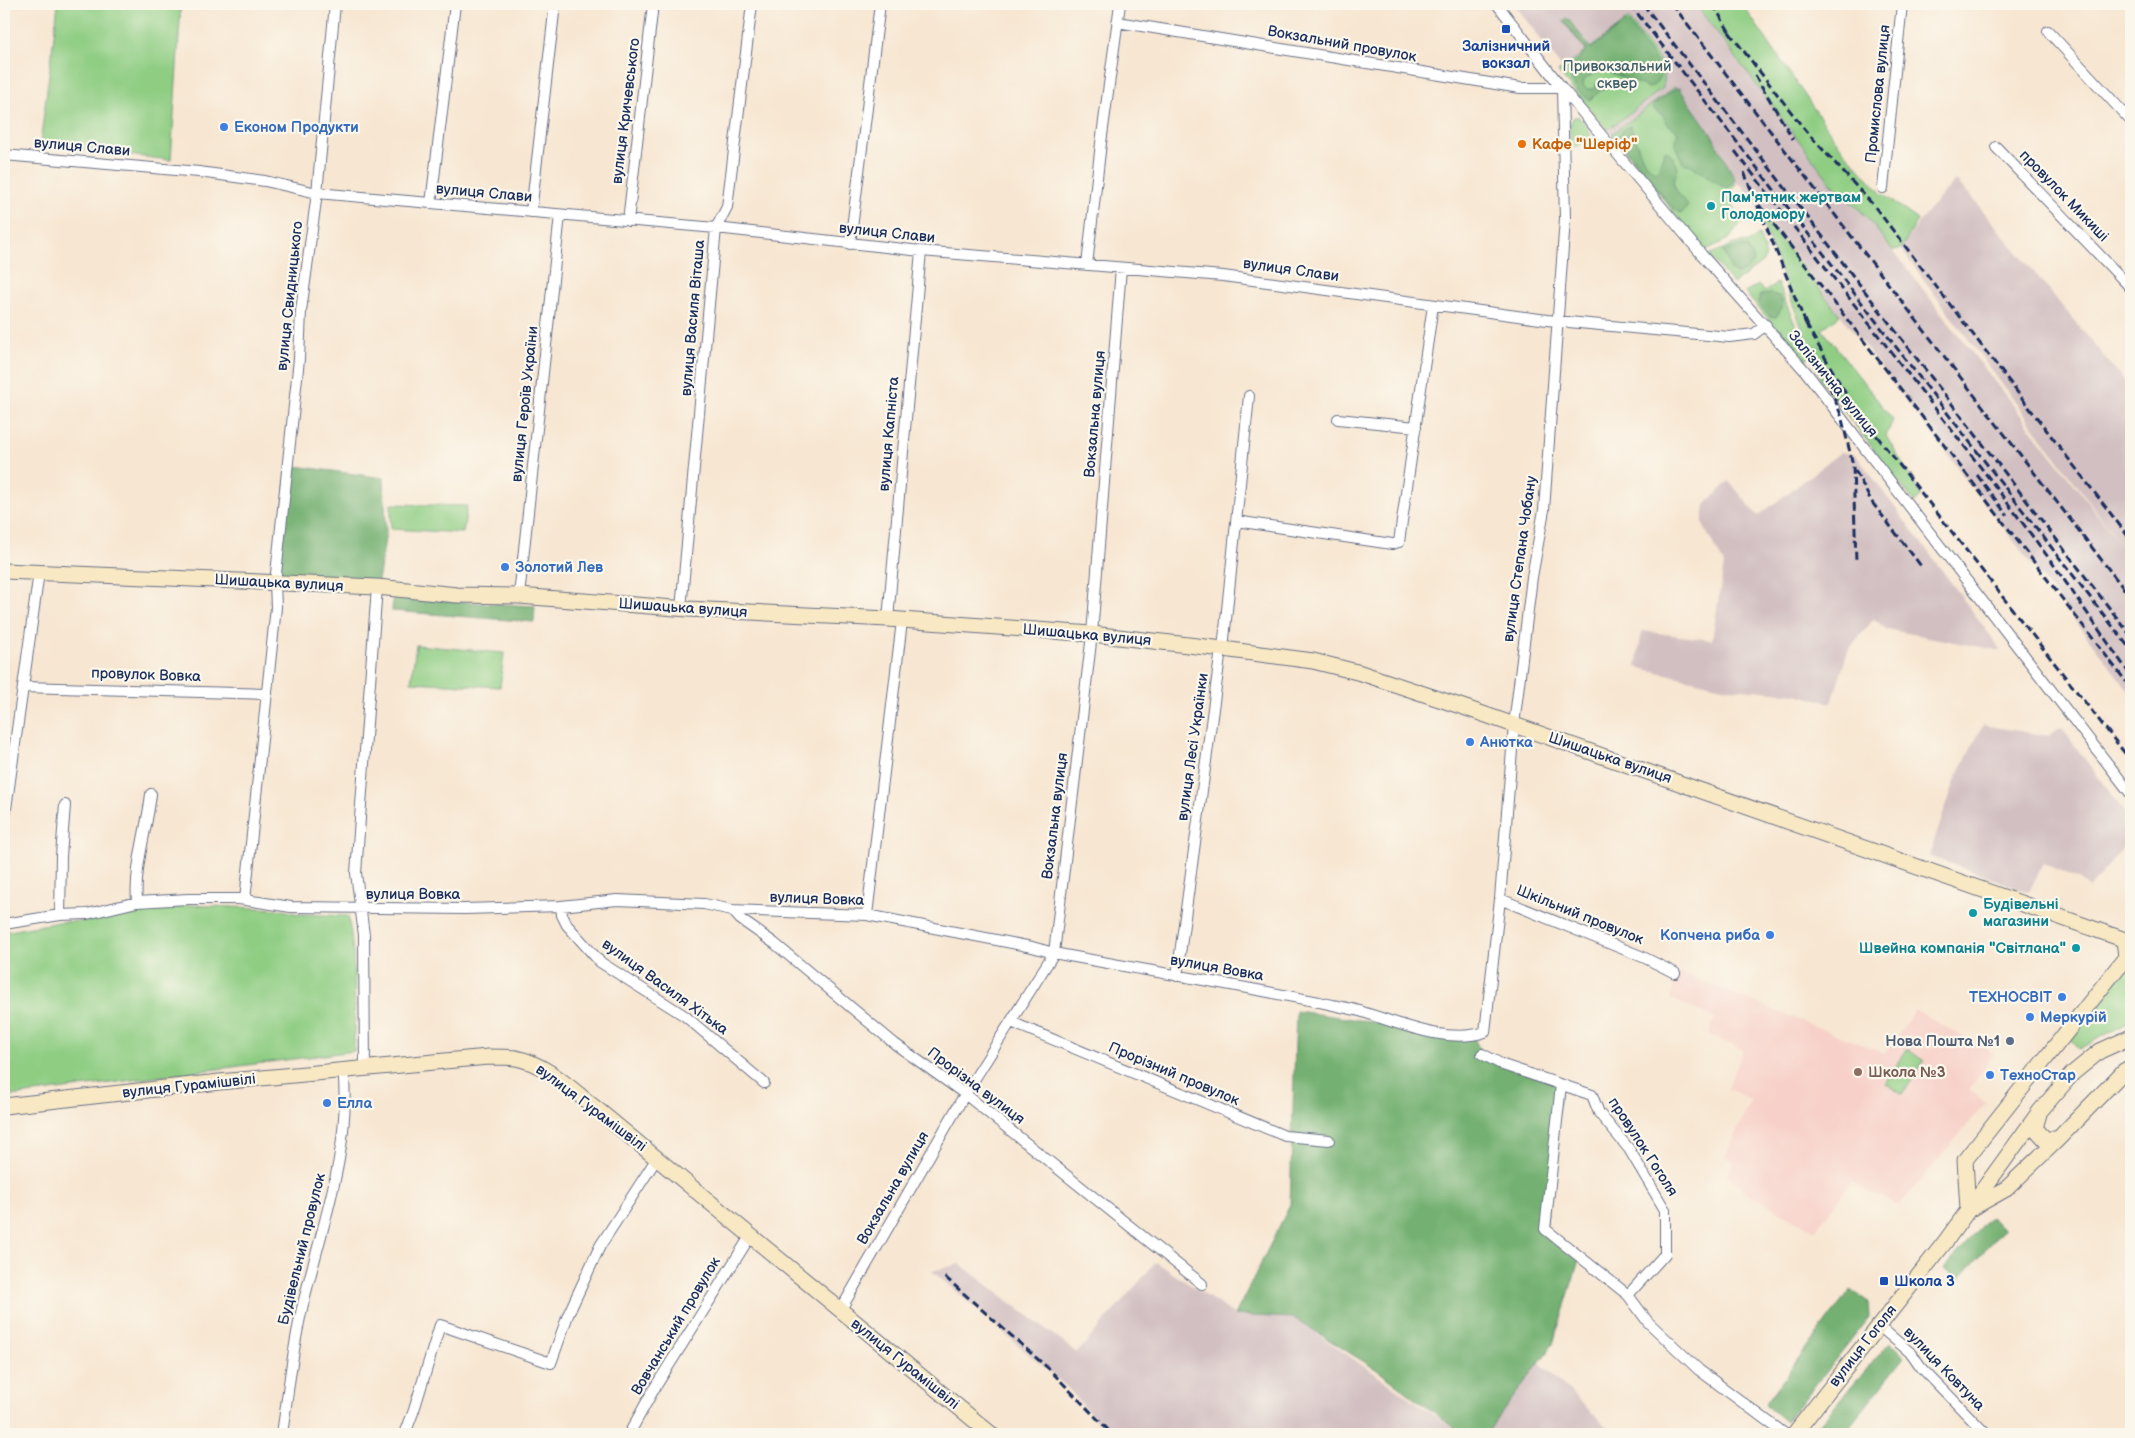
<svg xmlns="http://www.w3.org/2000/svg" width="2135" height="1438" viewBox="0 0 2135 1438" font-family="'Balsamiq Sans',sans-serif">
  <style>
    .built { fill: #f7d1c9 }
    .industrial { fill: #d2bfc1 }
    .green { fill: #8fcd83; stroke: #557e70 }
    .forest { fill: #73b071; stroke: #477068 }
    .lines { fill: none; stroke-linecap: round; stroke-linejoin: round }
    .street-casing { stroke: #686f86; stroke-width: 12 }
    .secondary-casing { stroke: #686f86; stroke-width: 17 }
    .street { stroke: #fff; stroke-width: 10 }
    .secondary { stroke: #f8e8c3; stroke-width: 15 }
    .rail { stroke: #1b2f5e; stroke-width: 3; stroke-dasharray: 8 4; stroke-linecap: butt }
    .transit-dot { fill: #1a4fb4; stroke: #fbf7ec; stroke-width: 2 }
    .shop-dot { fill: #3f7fe0; stroke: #fbf7ec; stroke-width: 2 }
    .food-dot { fill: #e8710a; stroke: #fbf7ec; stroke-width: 2 }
    .culture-dot { fill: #0f9aa8; stroke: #fbf7ec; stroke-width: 2 }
    .service-dot { fill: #5c6f8a; stroke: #fbf7ec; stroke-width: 2 }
    .education-dot { fill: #8d6e63; stroke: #fbf7ec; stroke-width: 2 }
    .labels { text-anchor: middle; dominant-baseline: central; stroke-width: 4.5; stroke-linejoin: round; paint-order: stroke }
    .street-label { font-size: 15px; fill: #1b2f5e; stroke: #fbf7ec }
    .transit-label { font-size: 15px; font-weight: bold; fill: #164399; stroke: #fbf7ec }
    .park-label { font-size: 15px; fill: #3e5e69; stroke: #fbf7ec }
    .shop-label { font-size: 15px; font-weight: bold; fill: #366cbe; stroke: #fbf7ec; text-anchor: start }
    .food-label { font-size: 15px; font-weight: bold; fill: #c56008; stroke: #fbf7ec; text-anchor: start }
    .culture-label { font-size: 15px; font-weight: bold; fill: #0d838f; stroke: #fbf7ec; text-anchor: start }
    .service-label { font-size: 15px; font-weight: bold; fill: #4e5e75; stroke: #fbf7ec; text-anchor: end }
    .education-label { font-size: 15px; font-weight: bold; fill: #785e54; stroke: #fbf7ec; text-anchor: start }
  </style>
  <rect width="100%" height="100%" fill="#fbf7ec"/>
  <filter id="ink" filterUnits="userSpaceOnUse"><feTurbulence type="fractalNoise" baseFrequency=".02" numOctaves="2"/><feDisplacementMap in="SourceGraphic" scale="10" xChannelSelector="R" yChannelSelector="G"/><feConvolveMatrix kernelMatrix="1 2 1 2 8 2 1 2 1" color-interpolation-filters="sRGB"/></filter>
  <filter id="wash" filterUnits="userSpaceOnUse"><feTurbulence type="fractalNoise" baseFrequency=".0096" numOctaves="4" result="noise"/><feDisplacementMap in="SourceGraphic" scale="20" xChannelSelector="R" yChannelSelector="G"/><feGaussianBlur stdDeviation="1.12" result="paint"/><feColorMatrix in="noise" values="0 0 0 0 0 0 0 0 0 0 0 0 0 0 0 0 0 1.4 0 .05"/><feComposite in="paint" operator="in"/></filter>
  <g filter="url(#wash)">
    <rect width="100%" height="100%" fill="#f7e6d1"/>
    <path class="built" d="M1678,972l207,82 30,-44 79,44 -25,36 17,13 -87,103 -48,-24 -36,49 -65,-36 -23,-20 7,-13 -9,-5 26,-58 -23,-10 15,-39 -34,-15 6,-17 -45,-19z"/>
    <path class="industrial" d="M1514,4h180l137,179 36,34 262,338 -228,-306 19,-28 35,-41 15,15 161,194v305l-390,-509 -126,-47z
      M1841,452l15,3 146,196 -116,-22 -12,-10 -26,31 -16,53 -37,-9 -73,-7 -86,-20 6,-36 70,9 12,-76 -22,-41 3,-18 24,-24 29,35z
      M1983,725l66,11 12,-9 70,94v17l-41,50 -10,-8 -37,-17 -14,29 -100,-36 26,-76z
      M1156,1262l79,53 59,3 168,116h-354l-41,-47 -135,-116 28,-7 117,89z
      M1539,1362l75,72h-128z"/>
    <path class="green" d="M58,4h123l-10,156 -131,-15z
      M1695,4h47l97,141 42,48 37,27 -17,29 -9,1 -25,-33 -36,-34z
      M1567,18l23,30 38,-29 35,46v23l-56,42 -49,-58 28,-21 -23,-30z
      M1675,87l30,43 31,56 -10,9 17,25 -14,19 -25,12 -92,-117z
      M1574,117h5c7,6 11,12 11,21l-18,11c-1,-10 -6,-24 2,-32z
      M1758,211l82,104 -18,14 71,91 -7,16 35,59 -6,8 -93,-121z
      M1759,235l7,21 -3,6 -30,22 -24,-29 25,-11 15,-2z
      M1777,283l32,73 -3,5 -61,-68 13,-8 6,7z
      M391,504l76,2 -4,27 -72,-4z
      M416,645l88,8 -4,34 -89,-5z
      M189,905l89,4 21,5 49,2c9,45 6,89 6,135l-350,46v-165l55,-10 27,-1 49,-13z
      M2131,968v53l-52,28 -9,-10 50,-66z
      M1907,1049l17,12 -21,33 -18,-11z"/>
    <path class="forest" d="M1568,19l23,30 33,-26h4l33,45c-1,9 -3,16 -12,20l-47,-19 -18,11 -1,6 4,3h8l1,-5 5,-2 5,5 -2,3h-4l-10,10c-12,-6 -20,-18 -22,-31l19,-18 -22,-28z
      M1679,88l33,47 23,44 -3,6 -6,4 -35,-24 -8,-2 -8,-18 3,-13 -12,-9 -2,-7 -7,-4 -5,-6 23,-17z
      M1630,126c8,16 10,38 27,46l8,-22c7,3 10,11 13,18l-5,15 4,9 11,14 -7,8 -10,-8 -51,-63 -2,-7 8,-9z
      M1740,246l7,1 7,12c-2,8 -9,13 -17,15l-6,-4 -8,-19z
      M1772,294l7,2c6,10 3,11 -3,21l-6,-1 -11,-11v-10z
      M288,465l96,13 2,55 -9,54 -102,-4z
      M393,598l142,8 -1,16 -142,-11z
      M1296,1011l177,25 9,18 79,31 -16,144 35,28 -27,87 -67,90h-23l-86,-64 -83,-52 -59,-3 55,-110z
      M1990,1217l14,12 -46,51 -14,-12z
      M1851,1289l17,13 1,15 -83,105 -21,-18z
      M1890,1342l15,15 -59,74 -3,3h-32z"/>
  </g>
  <g filter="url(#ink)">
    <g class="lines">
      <g class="street-casing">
        <path id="street" d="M1497,4l65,84 140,167 104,117 325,422
          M2048,31l83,90
          M1996,147l135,141
          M4,155l195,17 66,9 52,12 399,35 205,23 302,25 324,44 182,17 25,-3 12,-9
          M1883,188l19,-184
          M431,203l24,-199
          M531,212l24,-208
          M628,221l25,-217
          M850,244l30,-240
          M1087,265l14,-122 19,-139
          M1338,419l78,8
          M1236,521l156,23 7,-2 34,-237
          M519,596l41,-381
          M681,609l35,-381 11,-21 25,-203
          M888,619l33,-368
          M23,687l244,7
          M4,823l35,-251
          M1500,899l143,58 32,16
          M245,900l31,-293 -1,-24 24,-224 2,-48 16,-118 18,-189
          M137,902c-3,-36 10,-72 14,-108
          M561,906l1,9 5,10 33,37 85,54 79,67
          M732,910l8,9 34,24 121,101 70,50 237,190
          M60,915l1,-59 4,-51
          M867,915l35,-294
          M4,924l56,-9 27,-1 50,-12 51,-3h51l52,8 174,2 96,-3 56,-6 87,4 28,6 135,5 165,32 22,6c88,17 177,31 265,49 12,3 25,5 37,8 38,11 89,35 129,22l15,-133 14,-174 18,-148 12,-67 21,-291 -3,-131h-42l-403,-66
          M1177,976l43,-319 3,-8 26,-253
          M1011,1022l274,114 44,4
          M1482,1054l21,11 89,30 7,18 30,36 36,61v44l-37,41
          M365,1069l-1,-134 -8,-62 21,-286
          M1561,1085l-16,144 83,66 20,27 51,48 86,64
          M840,1311l125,-217 89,-141 38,-319 29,-366
          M1879,1326l33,28 9,13 65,67
          M282,1434c6,-40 10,-81 19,-121 17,-76 52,-164 42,-243
          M405,1434l9,-24 26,-85 111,38 17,-48 32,-69 57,-88
          M629,1434l25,-45 97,-154"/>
      </g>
      <g class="secondary-casing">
        <path id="secondary" d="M4,571l373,16 80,8 62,1 169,13 200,10 204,15 131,15 90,12 48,12 105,35 665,234
          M4,1106l215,-24 269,-25c9,0 19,0 28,1 31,6 57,33 82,52l393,324
          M2039,1114l-4,14 10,11h13
          M1972,1208l34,-19 52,-50 66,-68 7,-4
          M1968,1210l-3,-50 161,-203 -2,-17
          M1794,1434l151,-192 95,-131 33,-38 27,-22 31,-14"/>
      </g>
      <use href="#street" class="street"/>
      <use href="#secondary" class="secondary"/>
      <path class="rail" d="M1630,4l501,646
        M1643,4l488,632
        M1672,4l459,594
        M1713,4l20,34
        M1729,32l76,98 70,77 256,333
        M1755,75l38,64
        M1735,151l254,327 62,83 80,115
        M1744,172l64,157
        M1759,205l372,483
        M1806,324l45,79 280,358
        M1821,364l20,51 12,50 3,97
        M1855,470l16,31 50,65
        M1977,475l30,40
        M945,1277l104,92 63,65"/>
    </g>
  </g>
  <g class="transit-dot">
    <rect x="1501" y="24" width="10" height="10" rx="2.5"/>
    <rect x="1879" y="1276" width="10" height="10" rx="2.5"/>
  </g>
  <g class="shop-dot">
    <circle cx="224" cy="127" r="5"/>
    <circle cx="505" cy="567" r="5"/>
    <circle cx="1470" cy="742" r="5"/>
    <circle cx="1770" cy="935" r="5"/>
    <circle cx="2062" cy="997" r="5"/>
    <circle cx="2030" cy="1017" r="5"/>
    <circle cx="1990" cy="1075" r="5"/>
    <circle cx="327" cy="1103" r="5"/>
  </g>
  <circle class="food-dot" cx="1522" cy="144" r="5"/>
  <g class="culture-dot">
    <circle cx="1711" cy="206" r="5"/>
    <circle cx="1973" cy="913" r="5"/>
    <circle cx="2076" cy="948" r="5"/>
  </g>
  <circle class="service-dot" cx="2010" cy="1041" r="5"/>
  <circle class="education-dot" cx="1858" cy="1072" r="5"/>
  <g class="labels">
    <g class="street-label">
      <text transform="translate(1342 44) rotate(10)">Вокзальний провулок</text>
      <text transform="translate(1878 94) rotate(-84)">Промислова вулиця</text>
      <text transform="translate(626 111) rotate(-83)">вулиця Кричевського</text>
      <text transform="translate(82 147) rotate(5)">вулиця Слави</text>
      <text transform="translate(484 193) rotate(5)">вулиця Слави</text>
      <text transform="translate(2064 196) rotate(46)">провулок Микиші</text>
      <text transform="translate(887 233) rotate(6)">вулиця Слави</text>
      <text transform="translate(1291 270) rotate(8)">вулиця Слави</text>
      <text transform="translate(290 296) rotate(-84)">вулиця Свидницького</text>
      <text transform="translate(693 318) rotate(-85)">вулиця Василя Віташа</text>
      <text transform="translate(1833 384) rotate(51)">Залізнична вулиця</text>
      <text transform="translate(525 404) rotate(-84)">вулиця Героїв України</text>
      <text transform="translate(1095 414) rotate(-85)">Вокзальна вулиця</text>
      <text transform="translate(889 434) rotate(-85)">вулиця Капніста</text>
      <text transform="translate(1520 559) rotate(-82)">вулиця Степана Чобану</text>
      <text transform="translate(279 583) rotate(3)">Шишацька вулиця</text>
      <text transform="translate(683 608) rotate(4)">Шишацька вулиця</text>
      <text transform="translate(1087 635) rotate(5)">Шишацька вулиця</text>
      <text transform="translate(146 675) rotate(2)">провулок Вовка</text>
      <text transform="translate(1193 747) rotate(-82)">вулиця Лесі Українки</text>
      <text transform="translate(1610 758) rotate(19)">Шишацька вулиця</text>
      <text transform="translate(1055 816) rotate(-83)">Вокзальна вулиця</text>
      <text x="413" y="894">вулиця Вовка</text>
      <text transform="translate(817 899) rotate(2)">вулиця Вовка</text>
      <text transform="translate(1580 915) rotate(22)">Шкільний провулок</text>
      <text transform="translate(1217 968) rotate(10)">вулиця Вовка</text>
      <text transform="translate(665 987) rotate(36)">вулиця Василя Хітька</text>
      <text transform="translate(1174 1074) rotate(23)">Прорізний провулок</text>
      <text transform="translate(189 1086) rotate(-6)">вулиця Гурамішвілі</text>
      <text transform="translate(976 1086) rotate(37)">Прорізна вулиця</text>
      <text transform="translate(591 1108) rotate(37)">вулиця Гурамішвілі</text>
      <text transform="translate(1643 1147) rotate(57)">провулок Гоголя</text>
      <text transform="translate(893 1188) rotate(-60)">Вокзальна вулиця</text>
      <text transform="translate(302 1249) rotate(-76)">Будівельний провулок</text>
      <text transform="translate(676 1326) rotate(-59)">Вовчанський провулок</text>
      <text transform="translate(1863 1346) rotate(-52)">вулиця Гоголя</text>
      <text transform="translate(905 1364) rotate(39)">вулиця Гурамішвілі</text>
      <text transform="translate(1944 1369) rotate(46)">вулиця Ковтуна</text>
    </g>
    <g class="transit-label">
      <text x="1506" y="46">Залізничний<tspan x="1506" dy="17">вокзал</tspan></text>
      <text x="1894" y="1281" text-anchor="start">Школа 3</text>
    </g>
    <g class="park-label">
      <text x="1617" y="66">Привокзальний<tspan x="1617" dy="17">сквер</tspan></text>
    </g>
    <g class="shop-label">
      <text x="234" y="127">Економ Продукти</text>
      <text x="515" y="567">Золотий Лев</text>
      <text x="1480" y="742">Анютка</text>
      <text x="1760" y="935" text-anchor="end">Копчена риба</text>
      <text x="2052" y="997" text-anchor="end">ТЕХНОСВІТ</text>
      <text x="2040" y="1017">Меркурій</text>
      <text x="2000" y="1075">ТехноСтар</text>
      <text x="337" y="1103">Елла</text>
    </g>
    <g class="food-label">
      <text x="1532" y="144">Кафе "Шеріф"</text>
    </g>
    <g class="culture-label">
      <text x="1721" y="197">Пам'ятник жертвам<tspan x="1721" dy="17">Голодомору</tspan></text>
      <text x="1983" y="904">Будівельні<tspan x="1983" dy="17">магазини</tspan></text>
      <text x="2066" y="948" text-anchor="end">Швейна компанія "Світлана"</text>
    </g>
    <g class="service-label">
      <text x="2000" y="1041">Нова Пошта №1</text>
    </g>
    <g class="education-label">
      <text x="1868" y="1072">Школа №3</text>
    </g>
  </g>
  <rect width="2135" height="1438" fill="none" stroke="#fbf7ec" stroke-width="20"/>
</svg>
